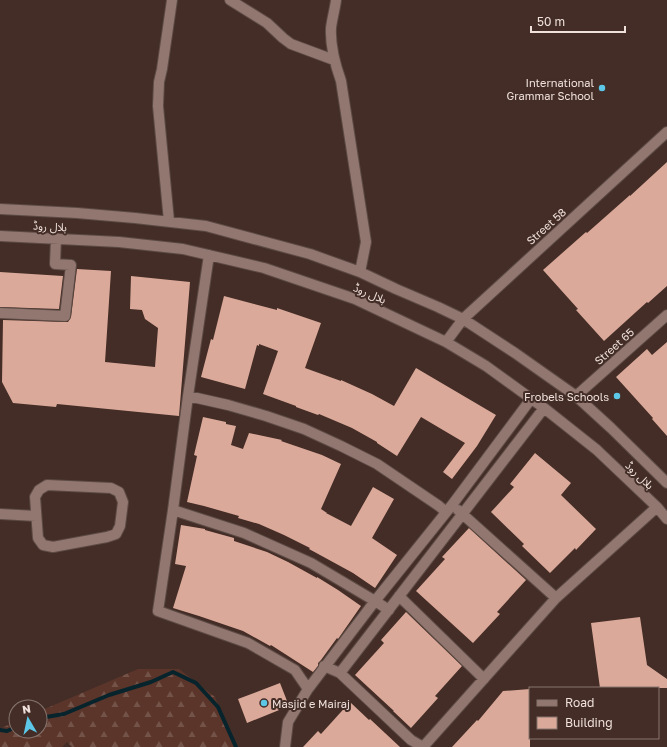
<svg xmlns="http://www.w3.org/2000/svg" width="667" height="747" viewBox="0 0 667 747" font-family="'Golos Text','Noto Sans Arabic',sans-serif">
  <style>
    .forest { fill: url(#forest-firs) }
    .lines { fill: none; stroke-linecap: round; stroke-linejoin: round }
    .stream { stroke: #07242d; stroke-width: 4 }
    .building { fill: #dba99a }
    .minor-casing { stroke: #5d4a44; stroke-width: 12 }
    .minor { stroke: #91776f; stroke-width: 10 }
    .poi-dot { fill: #5cc7e7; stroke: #432d26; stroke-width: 1.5 }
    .labels { text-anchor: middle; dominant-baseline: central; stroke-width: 4; stroke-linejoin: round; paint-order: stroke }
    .poi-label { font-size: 11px; fill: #f0e1dc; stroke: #432d26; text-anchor: end }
    .street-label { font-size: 11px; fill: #f0e1dc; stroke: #432d26 }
  </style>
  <defs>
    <pattern id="forest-firs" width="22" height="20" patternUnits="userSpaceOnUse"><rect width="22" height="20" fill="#5b352a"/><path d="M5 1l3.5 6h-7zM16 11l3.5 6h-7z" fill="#735248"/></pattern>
  </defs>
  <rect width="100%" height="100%" fill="#432d26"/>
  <path class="forest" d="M138,669h41l36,28 20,50h-163l-5,-5 -5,5h-62v-18l16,-8v10h24v-20z"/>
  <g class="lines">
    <path class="stream" d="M40,718l24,-4 45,-19 42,-13 22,-10 23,11 22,24 18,40
      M0,730l7,1 9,-4"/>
  </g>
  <path class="building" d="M667,162v124l-19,17 -1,-1 -43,39 -28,-31 2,-1 -35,-39 43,-38 1,1 43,-38v1z
    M77,269l34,2 -6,91 50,5 3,-39 -13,-9 -3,-9 -12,-1 1,-33 59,6 -11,134 -122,-12 -1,3 -43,-4 -11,-21 1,-62 62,2h3l3,-5z
    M0,272l63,4 -4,33 -59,-2z
    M224,296l53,14v-2l44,15 -16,45 36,13v-1l31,14 22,12 22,-38 80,47 -19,31 -25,33 -9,-7 22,-29 -44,-26 -24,39 -20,-13v-1l-25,-14 -33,-14 -1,1 -22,-8v-1l-33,-12 15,-43 -19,-7v2l-2,-1 -12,44 -44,-12 10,-38 2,1z
    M667,342v94l-15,-17 1,-1 -37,-41 31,-28 5,6z
    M203,417l23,5v2l10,2 -5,19 12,4 6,-16 33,7 -1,1 41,14 19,9 -20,45 6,4h-1l25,13 22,-39 21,12 -22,39 25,17 -22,33 -22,-15 -44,-24 1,-1 -26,-13 -25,-11 -21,-6 1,-2 -35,-10 -17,-4 10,-46 -3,-1z
    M535,453l36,30 -10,12 35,34 -20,21 -1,-2 -25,25 -28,-27 2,-2 -33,-32 23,-25 -4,-3z
    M181,525l24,4v1l29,8v3l33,11 21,10 29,16v-1l21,13 23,16 -23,33 -1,-1 -16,22 -3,3v3l-5,6 -42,-27 -1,1 -27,-15 -44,-15 -26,-8 13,-42 -11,-2z
    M469,528l57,52 -29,32 3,2 -27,29 -57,-52 29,-32 -3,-2z
    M406,612l56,54 -27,30 3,2 -27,30 -18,-17h1l-39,-36 29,-32 -3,-3z
    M640,617l7,48 20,14v9h-67l-9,-65z
    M280,683l9,23 -42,17 -9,-24z
    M530,689v58h-78l25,-27 1,1 25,-30z
    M350,702l19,18 1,-1 30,28h-97l15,-16 3,3z"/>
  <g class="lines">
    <g class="minor-casing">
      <path id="minor" d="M230,0l37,23 16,15 8,6 43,16
        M336,0c-1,9 -4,19 -5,28 -1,18 4,36 10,53l25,161 -6,30
        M0,209l77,4 58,5 71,8 104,28 50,18 36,17 42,18 25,12 52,34 61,43 35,32 56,55
        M169,221l-11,-115 1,-24 3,-13 10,-69
        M0,236l119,6 64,7 81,19 91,31 91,43 40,24 58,42 53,42 60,57 10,12
        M209,255l-21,141 -15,114 -15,101 90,32 47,27 13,19
        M0,313l65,3 6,-51 -16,-1 1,-26
        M446,342l17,-23 204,-187
        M188,396l40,9 38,11 38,13 37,17 36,18 62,42 7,6
        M576,396l91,-81
        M47,485l64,3 8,4 4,10 -3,24 -4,8 -9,3 -54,10 -10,-2 -5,-7 -3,-41 4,-7z
        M173,510l71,23 67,30 64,38 14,9
        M458,510l98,88
        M0,514l36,2
        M399,596l85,83
        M324,666l16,7 71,67 12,7 133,-149 101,-91
        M340,673l204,-265
        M285,747l3,-25 20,-33 67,-88 77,-96 79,-106"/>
    </g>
    <use href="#minor" class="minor"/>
  </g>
  <g class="poi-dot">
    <circle cx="602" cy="88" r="4"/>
    <circle cx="617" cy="396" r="4"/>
    <circle cx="264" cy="703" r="4"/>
  </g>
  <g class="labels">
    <g class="poi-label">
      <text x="594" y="82">International<tspan x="594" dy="13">Grammar School</tspan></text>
      <text x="609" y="396">Frobels Schools</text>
      <text x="272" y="703" text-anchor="start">Masjid e Mairaj</text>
    </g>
    <g class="street-label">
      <text transform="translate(50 226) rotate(3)">ہلال روڈ</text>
      <text transform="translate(546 226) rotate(-42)">Street 58</text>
      <text transform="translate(370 293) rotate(23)">ہلال روڈ</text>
      <text transform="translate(614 346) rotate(-42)">Street 65</text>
      <text transform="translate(640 475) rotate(44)">ہلال روڈ</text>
    </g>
  </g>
  <rect x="529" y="687" width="130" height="52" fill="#432d26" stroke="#88756f"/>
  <rect x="537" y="700" width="20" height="6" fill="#91776f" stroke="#88756f"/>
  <text x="565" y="707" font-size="12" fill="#f0e1dc">Road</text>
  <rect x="537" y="717" width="20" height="12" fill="#dba99a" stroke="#88756f"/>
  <text x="565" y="727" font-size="12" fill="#f0e1dc">Building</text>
  <g transform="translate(28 719) rotate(351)"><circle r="19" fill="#432d26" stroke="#88756f"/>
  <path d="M0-3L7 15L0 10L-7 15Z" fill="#5cc7e7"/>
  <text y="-6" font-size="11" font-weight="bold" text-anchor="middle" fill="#f0e1dc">N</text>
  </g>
  <path d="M531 26v6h94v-6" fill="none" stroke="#f0e1dc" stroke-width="2"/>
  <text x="537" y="26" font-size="12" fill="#f0e1dc" stroke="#432d26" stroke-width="3" paint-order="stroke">50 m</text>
</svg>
